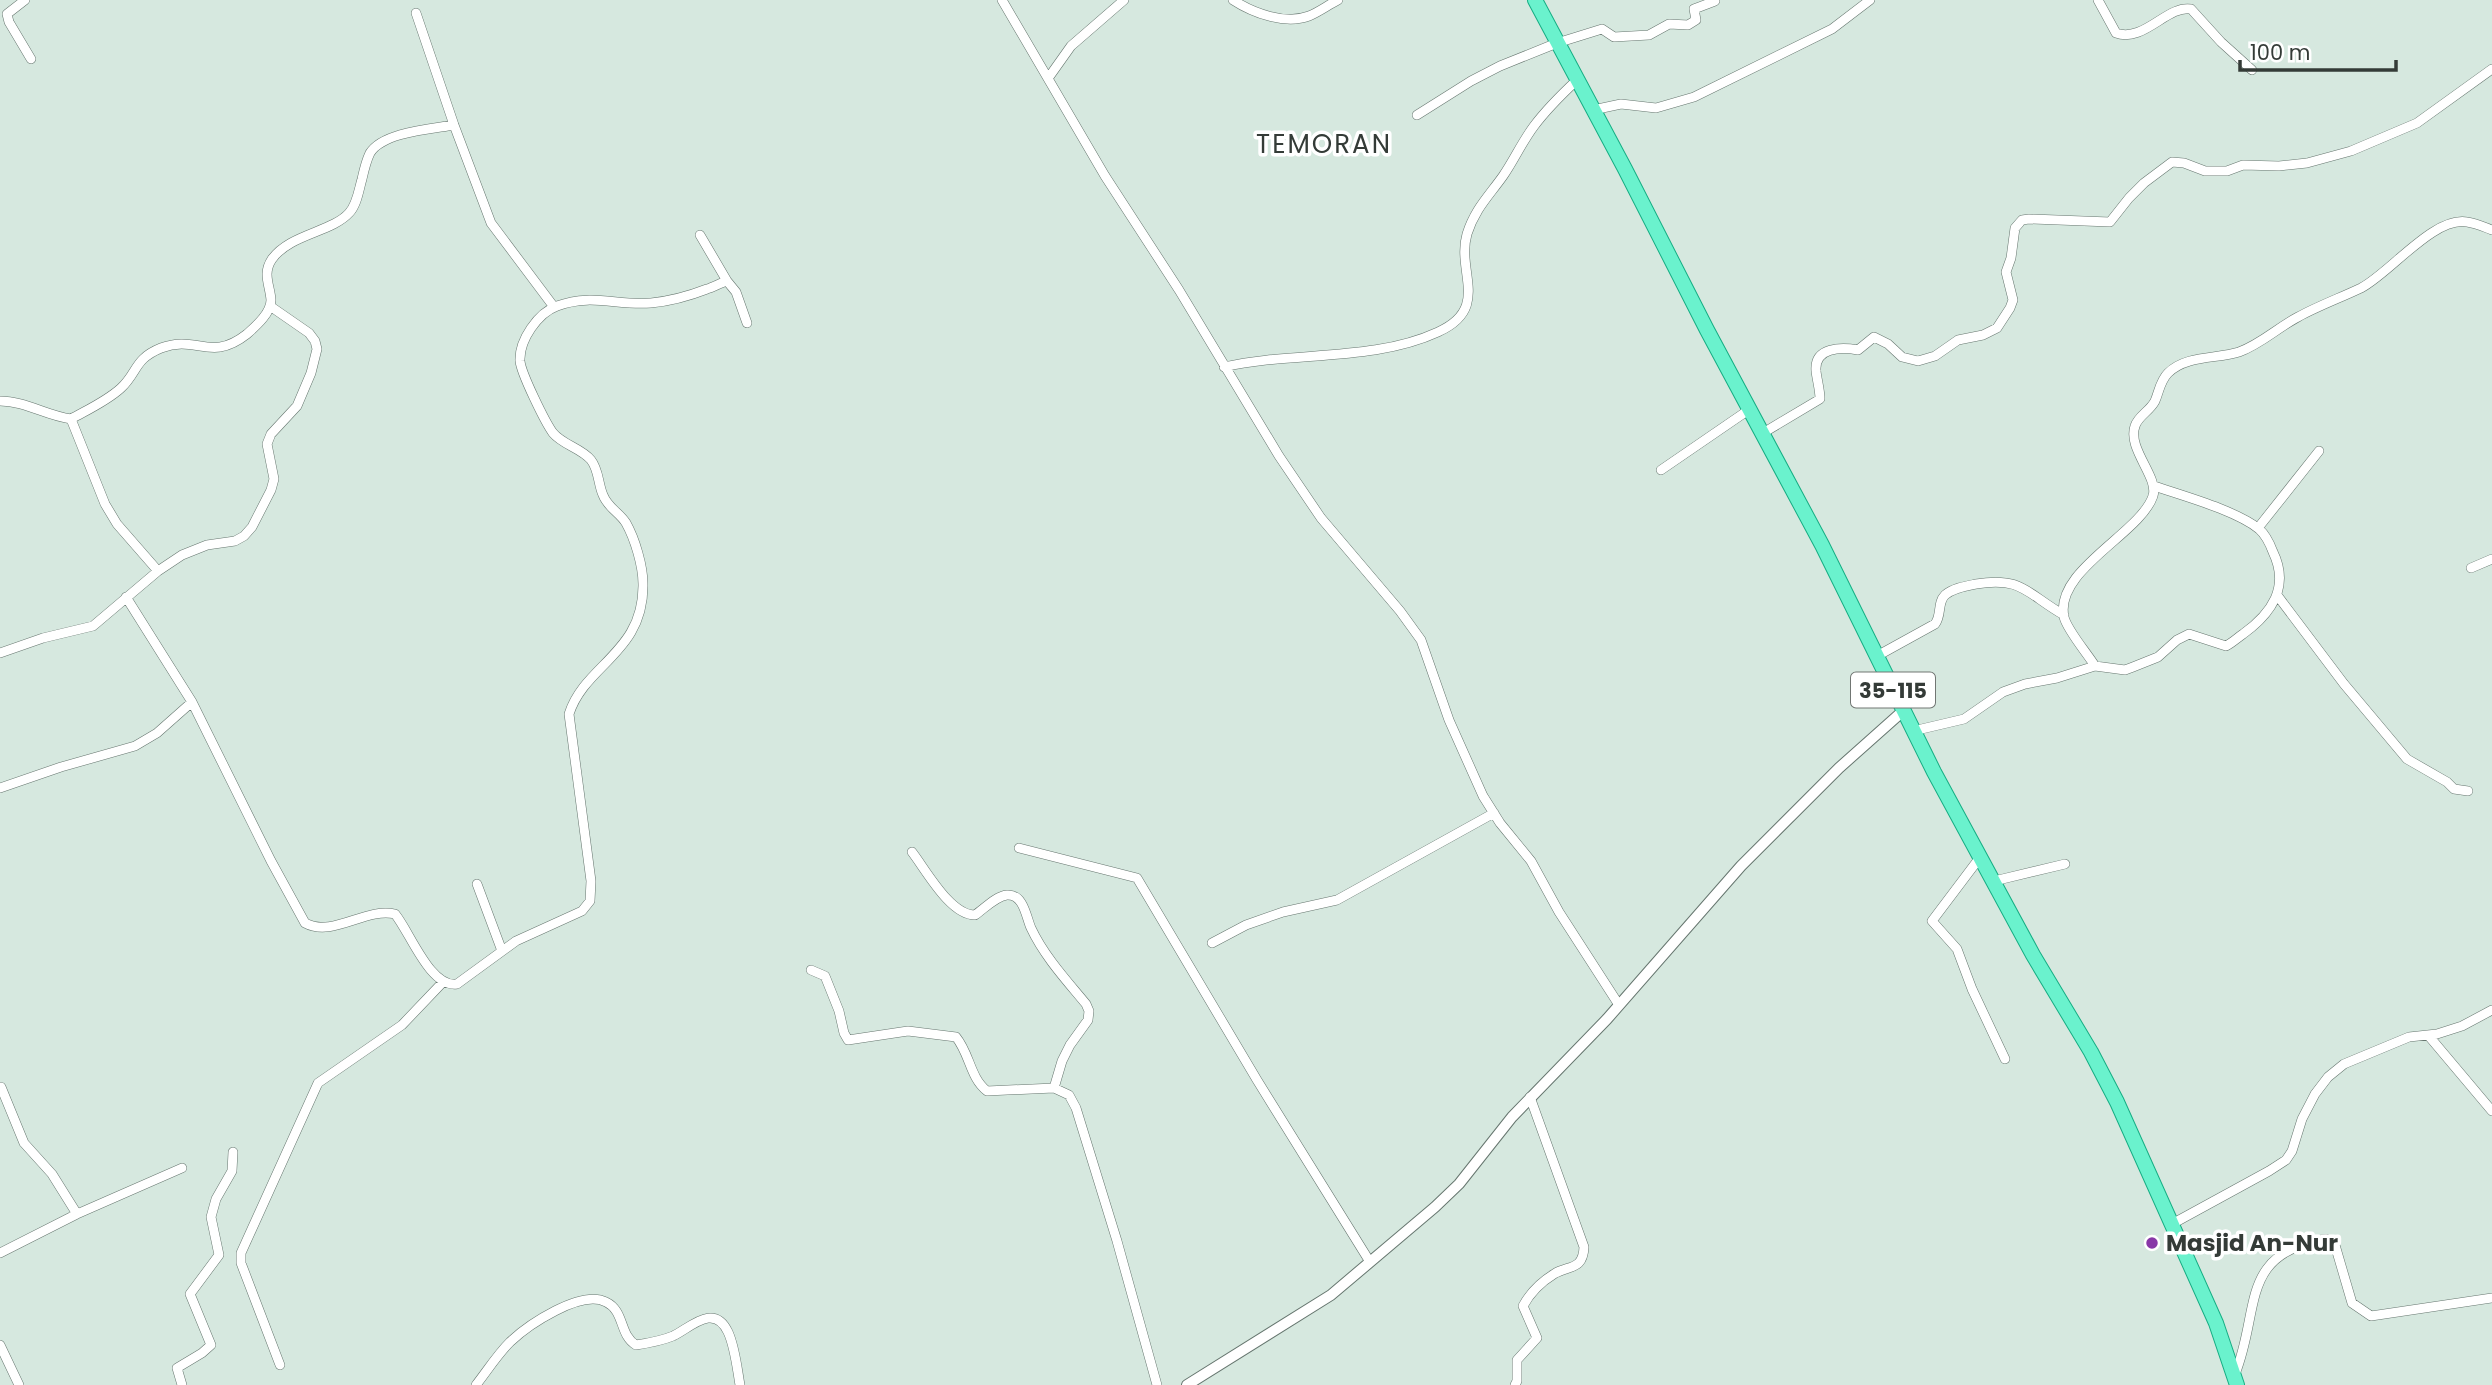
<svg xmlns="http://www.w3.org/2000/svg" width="2492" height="1385" viewBox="0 0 2492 1385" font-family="Poppins,sans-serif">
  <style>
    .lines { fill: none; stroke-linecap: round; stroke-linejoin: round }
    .minor-casing { stroke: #66766f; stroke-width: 10 }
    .tertiary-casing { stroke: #66766f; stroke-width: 12 }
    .primary-casing { stroke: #16ad83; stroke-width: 16 }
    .minor { stroke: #fff; stroke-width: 9 }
    .tertiary { stroke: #fff; stroke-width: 10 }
    .primary { stroke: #6af2cd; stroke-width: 14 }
    .poi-dot { fill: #8837a7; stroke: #fff; stroke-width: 2.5 }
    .labels { text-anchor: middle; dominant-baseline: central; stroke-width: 7; stroke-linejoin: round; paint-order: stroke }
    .shield { fill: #fff; stroke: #717673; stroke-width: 2 }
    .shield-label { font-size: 21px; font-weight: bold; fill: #343b37 }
    .poi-label { font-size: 23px; font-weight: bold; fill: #343b37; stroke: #fff; text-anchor: start }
    .quarter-label { font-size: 26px; letter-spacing: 2px; fill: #343b37; stroke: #fff }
  </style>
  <rect width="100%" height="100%" fill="#d6e8df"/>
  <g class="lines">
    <g class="minor-casing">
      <path id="minor" d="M25,0l-18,14 2,8 22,37
        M1002,0l103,176 74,114 100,166 42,62 79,93 21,29 28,80 34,76 17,27 31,38 28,51 60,93
        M1233,0c20,13 52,25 76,16 10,-4 19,-11 29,-16
        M2098,0l18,33c28,10 51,-28 75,-24l30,33 31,28
        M416,13l38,112 37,98 63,84
        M1049,77l22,-31 53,-46
        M1593,110l28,-6 35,4 38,-11 138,-68 38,-29
        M1417,115l54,-34 29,-15 57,-23 45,-14 12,8 35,-2 20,-11 19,1 8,-5 -2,-11 21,-8
        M700,235l27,46
        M1224,367c69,-16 149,-5 214,-35 53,-24 18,-60 29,-98 8,-25 21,-37 36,-58 11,-16 19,-34 31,-50 12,-16 28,-32 43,-46
        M0,401c25,0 47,15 71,18l34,85 12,20 41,47
        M71,419c16,-9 36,-18 50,-31 17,-16 13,-29 40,-40 36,-14 49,15 86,-14 9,-8 24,-21 24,-34 -1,-15 -9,-26 1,-41 18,-25 60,-27 77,-46 8,-8 10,-24 13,-34 2,-9 4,-18 8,-26 13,-21 61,-24 84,-28
        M1763,433l57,-34c0,-9 -3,-19 -4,-28 -2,-24 25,-24 42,-21l16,-13 14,7 14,13 16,4 17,-5 23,-16 25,-5 14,-7 13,-20 3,-8 -7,-28 5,-14 4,-30 7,-8 7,-1 81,3 19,-24 15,-15 28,-21 12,1 21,8h22l16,-6 36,1 28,-3 44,-12 66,-28 75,-54
        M1661,470l89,-61
        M2258,528l61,-77
        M2471,568l21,-9
        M2277,595l67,89 63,75 40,23 7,7 14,2
        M126,597l66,105 79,159 34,62c28,15 61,-16 90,-9 15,18 35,74 62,70l59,-43 66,-30 8,-10 1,-20 -22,-167c16,-50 75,-61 74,-130 0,-18 -8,-45 -17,-61 -7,-11 -18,-15 -23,-28 -5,-11 -4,-25 -12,-35 -10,-12 -28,-15 -38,-27 -8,-11 -32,-60 -33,-72 -1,-21 18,-48 37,-55 35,-13 60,0 94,-3 20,-2 38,-7 56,-14 7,-2 13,-6 20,-8l9,11 11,31
        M0,653l43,-15 50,-12 65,-55 24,-16 25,-10 28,-4 9,-5 8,-9 19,-37 3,-11 -7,-35 4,-10 26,-28 14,-33 6,-24 -2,-8 -6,-8 -39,-27
        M1877,656l58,-32c7,-9 2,-21 10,-29 8,-7 21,-9 31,-11 46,-8 51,10 88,31
        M2095,666c-8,-13 -28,-36 -31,-49 -10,-47 76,-83 89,-121 6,-19 -26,-47 -18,-70 3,-10 15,-15 20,-25 4,-9 5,-20 13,-28 18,-18 49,-14 71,-21 22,-8 38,-24 59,-35 20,-11 42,-19 63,-29 29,-15 73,-72 106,-66 8,1 17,5 25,8
        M1913,731l51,-12 39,-27 22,-8 32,-6 38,-12 30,4 8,-3 25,-10 19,-17 12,-6 37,12c6,-3 11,-8 17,-12 29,-21 47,-47 30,-82 -3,-8 -7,-17 -14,-23 -24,-19 -76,-33 -105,-43
        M0,788l61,-21 74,-21 22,-13 35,-31
        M1019,848l118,30 120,202 113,182
        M912,852c14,18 38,63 63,63 9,-6 21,-19 32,-20 17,-1 19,22 24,33 13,28 36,53 55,76l3,7 -1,9 -18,25 -8,16 -8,27
        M1981,856l-49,65 25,28 15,40 33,70
        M1994,881l71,-17
        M477,884l25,67
        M1212,943l34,-18 37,-13 54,-12 157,-87
        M811,970l14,6 14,35 5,22 4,7 60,-9 48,6c14,17 14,41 31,54l67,-3 15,7 7,13 41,133 40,144
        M2428,1035l64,76
        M1,1087l23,56 28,31 25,40
        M2172,1224l97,-53 17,-11 6,-9 10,-32 13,-25 13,-17 16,-13 65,-27 28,-3 25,-8 30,-16
        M0,1253l77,-39 105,-46
        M0,1345l19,40
        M280,1365l-39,-102v-10l77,-170 84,-58 41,-43
        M2235,1374c26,-64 3,-121 91,-135l9,6 17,58 19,13 121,-18
        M182,1385l-5,-17 25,-15 9,-8 -21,-51 29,-39 -8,-38 5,-18 16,-28 1,-19
        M476,1385c11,-14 21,-30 34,-43 18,-17 71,-53 96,-40 19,9 13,33 30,43 13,-2 25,-4 37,-9 17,-8 41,-34 55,-4 7,15 9,36 12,53
        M1515,1385l2,-4v-21l20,-22 -14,-32c7,-13 18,-24 31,-32 14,-9 29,-3 30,-27l-54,-150"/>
    </g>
    <g class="tertiary-casing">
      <path id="tertiary" d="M1187,1385l144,-90 104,-88 24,-23 53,-67 95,-98 134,-153 98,-98 64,-57"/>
    </g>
    <g class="primary-casing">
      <path id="primary" d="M1535,0l90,169 82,161 115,215 112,227 99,183 58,97 26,50 99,221 21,62"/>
    </g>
    <use href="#minor" class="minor"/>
    <use href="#tertiary" class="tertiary"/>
    <use href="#primary" class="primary"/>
  </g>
  <circle class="poi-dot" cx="2152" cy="1243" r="7"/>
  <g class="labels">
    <rect class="shield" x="1851" y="672.5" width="84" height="35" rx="5"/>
    <g class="shield-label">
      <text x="1893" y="690">35-115</text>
    </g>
    <g class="poi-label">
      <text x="2166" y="1243">Masjid An-Nur</text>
    </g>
    <g class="quarter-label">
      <text x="1324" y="144">TEMORAN</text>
    </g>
  </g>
  <path d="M2240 60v10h156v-10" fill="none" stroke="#343b37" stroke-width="3.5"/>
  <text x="2250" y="60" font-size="21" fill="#343b37" stroke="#ffffff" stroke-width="5" paint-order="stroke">100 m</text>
</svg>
